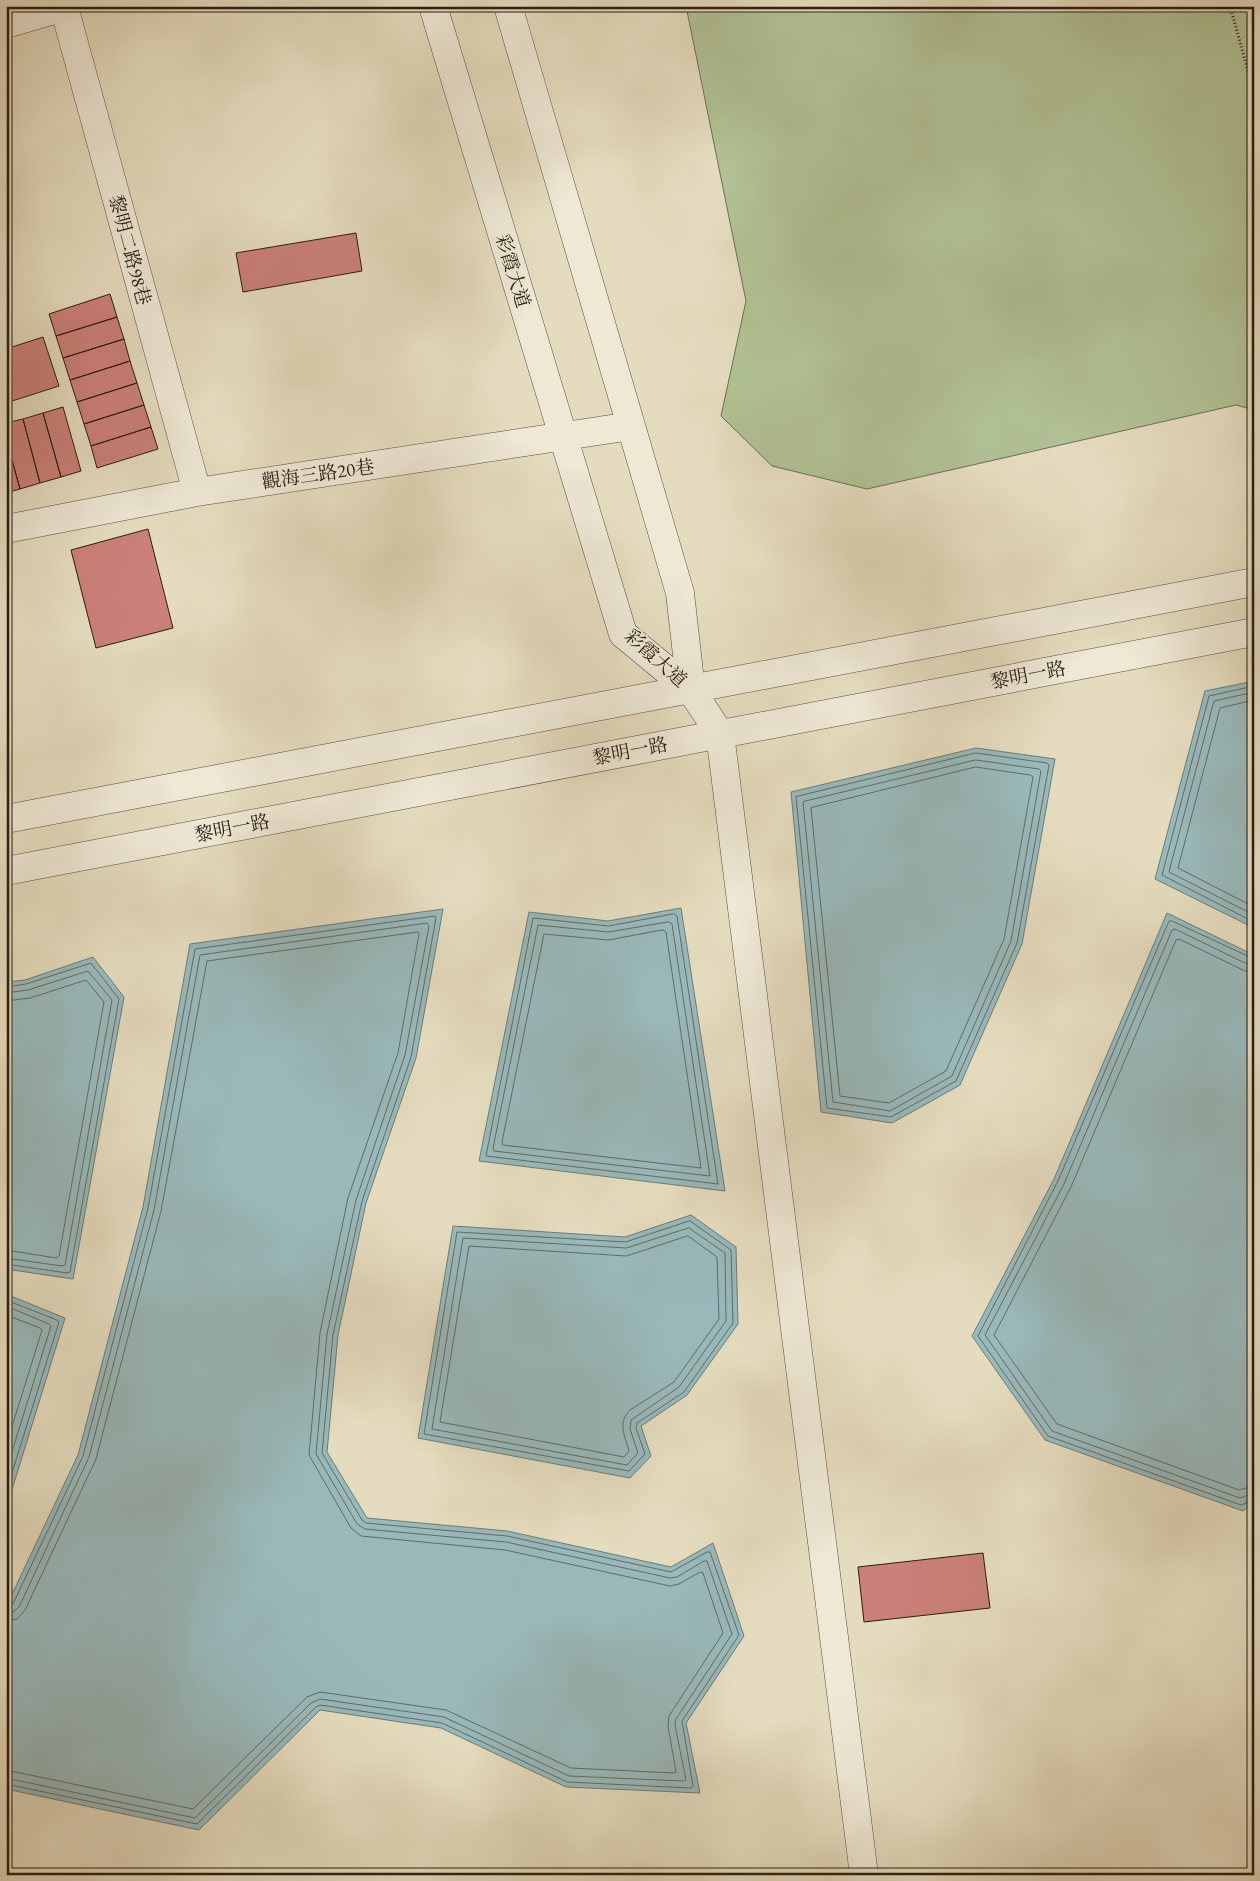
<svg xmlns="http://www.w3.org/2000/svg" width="1260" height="1881" viewBox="0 0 1260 1881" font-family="'EB Garamond','Noto Serif TC',serif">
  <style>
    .green { fill: #b1c195; stroke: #6c6f53 }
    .water { fill: #99b9bb; stroke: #6c7b77 }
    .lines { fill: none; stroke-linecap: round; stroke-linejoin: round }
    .shore { stroke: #606b66; stroke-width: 1 }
    .building { fill: #cb8079; stroke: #281d11 }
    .minor-casing { stroke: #574d3c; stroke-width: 29 }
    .tertiary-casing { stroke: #574d3c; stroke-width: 29 }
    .path { stroke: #281d11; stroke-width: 3; stroke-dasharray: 1 2.5; stroke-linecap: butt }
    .minor { stroke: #eee8d5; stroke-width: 28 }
    .tertiary { stroke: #eee8d5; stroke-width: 28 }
    .labels { text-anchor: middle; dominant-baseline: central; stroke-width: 4; stroke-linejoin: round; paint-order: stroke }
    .street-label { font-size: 19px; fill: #281d11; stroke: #eee8d5 }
  </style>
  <rect width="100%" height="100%" fill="#e5dcbf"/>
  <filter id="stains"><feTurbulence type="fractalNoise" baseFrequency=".004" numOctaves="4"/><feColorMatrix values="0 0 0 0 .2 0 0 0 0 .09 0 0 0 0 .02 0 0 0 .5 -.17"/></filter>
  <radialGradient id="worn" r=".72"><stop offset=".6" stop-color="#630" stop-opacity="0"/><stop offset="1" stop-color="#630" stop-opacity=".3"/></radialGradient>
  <path class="green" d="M686,6h568v404l-18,-5 -369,84 -95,-23 -51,-50 25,-115z"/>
  <path class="water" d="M1254,681v247l-99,-49 50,-188z
    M976,748l79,11 -33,185 -62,141 -68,38 -71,-11 -30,-320z
    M681,908l44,283 -246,-30 50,-249 79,9z
    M443,909l-27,149 -50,145 -28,132 -11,117 40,66 140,13 164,36 42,-24 31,93 -58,87 14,70 -134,-6 -125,-59 -121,-18 -121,120 -193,-41v-182l72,-152 65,-248 47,-263z
    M1167,913l87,42v548l-11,8 -198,-71 -73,-104 82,-157z
    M93,957l31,40 -51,282 -67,-10v-287l19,-2z
    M691,1215l45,32 2,77 -51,71 -46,31 10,30 -21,22 -212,-40 35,-212 172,11z
    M6,1294l59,24 -59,191z"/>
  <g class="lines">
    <path class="shore" d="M1254,686l-45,10 -47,179 92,47
      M1254,692l-40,9 -45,171 85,43
      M1254,700l-34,8 -42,160 76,39
      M976,753l71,10 2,2 -32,178 -61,138 -65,36 -64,-9 -31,-311z
      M976,760l63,9 2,2 -30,170 -59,135 -62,35 -57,-9 -30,-300z
      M976,767l54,8 3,2 -29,162 -58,132 -57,32 -49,-7 -29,-288z
      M674,914l3,2 41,268 -232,-28 47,-238 75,8z
      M669,922l3,2 38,252 -216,-25 -1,-3 45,-223 70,7z
      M663,930l3,2 35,236 -198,-23 -1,-3 42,-208 64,6z
      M1254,959l-82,-38h-3l-111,260 -80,155 70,100 193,69 13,-5
      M1254,965l-7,-1 -72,-35 -3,1 -108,254 -79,151 67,96 188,67 14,-5
      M1254,973l-9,-2 -66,-32 -3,1 -105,247 -77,148 63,89 182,66 15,-4
      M6,987l20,-3 65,-21 28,36 -49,273 -3,1 -61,-9
      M6,993l22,-3 60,-19 24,29 -47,265 -3,1 -56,-8
      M6,1001l24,-3 56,-18 18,22 -45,254 -3,2 -50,-8
      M690,1221l41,29 2,73 -49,69 -47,31 -1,5 9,26 -16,17 -205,-37 33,-202 168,10z
      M689,1228l36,25 1,68 -47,66 -48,33 -1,9 8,24 -11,12 -195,-36 31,-191 163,10z
      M688,1236l29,21 2,62 -45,63 -44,28c-13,13 -5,26 -1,41l-5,6 -184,-35 29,-176 157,10z
      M6,1300l51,20 2,2 -53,170
      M6,1306l43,18 2,2 -45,145
      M6,1315l34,13 2,2 -36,116
      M6,1607l7,-3 70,-148 65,-248 47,-259 240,-33 1,2 -25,139 -49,144 -29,134 -11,118 40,67 4,3 141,13 164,36 36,-20h3l29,83 -57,86 11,65 -2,2 -124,-6 -125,-59 -122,-18 -4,2 -119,117 -191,-40
      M6,1613l7,-1 6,-5 70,-150 65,-247 46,-255 227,-32 2,3 -24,129 -49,145 -29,134 -11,120 41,70 8,5 141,13 164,36 7,-1 27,-16h3l25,73 -56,85 -1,6 11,55 -3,1 -114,-5 -125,-59 -124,-18 -9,4 -116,115 -189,-40
      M6,1621l11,-2 8,-9 71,-151 65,-248 46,-250 211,-29 1,2 -21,119 -50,145 -28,135 -11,122 42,73 10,8 144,14 165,36 9,-2 21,-12 3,1 20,60 -54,83 -1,10 8,46 -2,1 -103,-5 -125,-58 -126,-18 -13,5 -114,112 -187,-39"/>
  </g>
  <path class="building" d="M356,233l6,38 -119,21 -7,-39z
    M110,294l7,23 -61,19 -7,-22z
    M117,317l7,22 -61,19 -7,-22z
    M43,337l16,49 -53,17v-54z
    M124,339l6,22 -60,19 -7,-22z
    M130,361l7,22 -60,19 -7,-22z
    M137,383l7,22 -60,19 -7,-22z
    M144,405l7,22 -60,19 -7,-22z
    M63,407l18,64 -20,6 -18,-64z
    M43,413l18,64 -21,6 -17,-64z
    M23,419l17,64 -20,6 -14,-51v-15z
    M151,427l7,22 -61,19 -6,-22z
    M6,438l14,51 -14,4z
    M148,529l25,99 -77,20 -25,-98z
    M983,1553l7,55 -126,14 -6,-55z"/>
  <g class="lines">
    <g class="minor-casing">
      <path id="minor" d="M433,6l190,628 68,56
        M508,6l172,587 11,97
        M64,7l133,485
        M6,24l61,-18
        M6,529l191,-37 434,-66
        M6,819l1248,-237
        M6,871l1248,-239"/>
    </g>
    <g class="tertiary-casing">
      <path id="tertiary" d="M691,690l29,44 144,1141"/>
    </g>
    <path class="path" d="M1230,6l24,87"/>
    <use href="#minor" class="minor"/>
    <use href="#tertiary" class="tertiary"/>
  </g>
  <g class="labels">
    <g class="street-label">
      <text transform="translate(130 250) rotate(75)">黎明二路98巷</text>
      <text transform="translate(513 271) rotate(73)">彩霞大道</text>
      <text transform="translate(318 474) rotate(-8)">觀海三路20巷</text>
      <text transform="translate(656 658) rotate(42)">彩霞大道</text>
      <text transform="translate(1028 675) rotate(-11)">黎明一路</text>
      <text transform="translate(630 751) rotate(-11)">黎明一路</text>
      <text transform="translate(232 828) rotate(-11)">黎明一路</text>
    </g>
  </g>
  <rect width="1260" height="1881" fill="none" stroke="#e5dcbf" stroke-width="25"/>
  <rect x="8" y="8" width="1245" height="1866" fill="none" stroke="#281d11" stroke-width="2.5"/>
  <rect x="12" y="12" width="1235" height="1856" fill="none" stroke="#281d11"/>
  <rect width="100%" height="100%" filter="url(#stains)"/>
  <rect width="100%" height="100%" fill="url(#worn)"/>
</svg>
